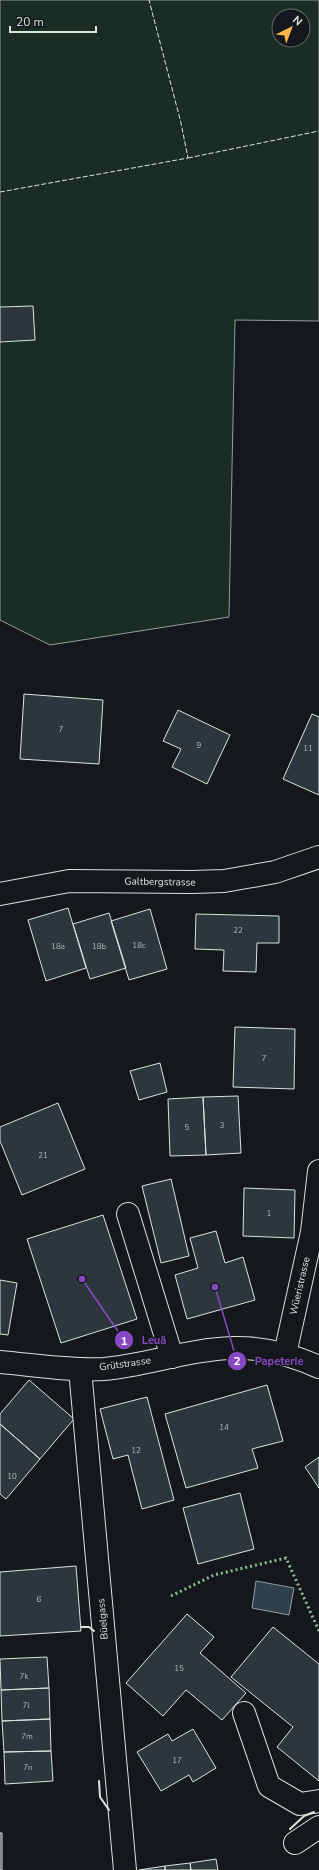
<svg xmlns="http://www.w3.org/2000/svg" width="319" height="1870" viewBox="0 0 319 1870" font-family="'Nunito Sans',sans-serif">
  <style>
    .green { fill: #1a2d24; stroke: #939e99; fill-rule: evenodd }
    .water { fill: #2f3f4d; stroke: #939e99 }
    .building { fill: #2c363c; stroke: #d8e6dc }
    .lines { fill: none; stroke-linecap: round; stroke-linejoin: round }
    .minor-casing { stroke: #d8e6dc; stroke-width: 24 }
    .major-casing { stroke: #d8e6dc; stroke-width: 24 }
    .minor { stroke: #14181c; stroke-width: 22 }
    .major { stroke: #14181c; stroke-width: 22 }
    .hedge { stroke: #8ac095; stroke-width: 3; stroke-dasharray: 2 3; stroke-linecap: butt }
    .fence { stroke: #d8e6dc; stroke-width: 1; stroke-dasharray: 5 2; stroke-linecap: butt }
    .wall { stroke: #d8e6dc; stroke-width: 2 }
    .labels { text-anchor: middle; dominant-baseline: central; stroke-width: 3; stroke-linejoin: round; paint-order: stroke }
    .number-label { font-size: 8px; fill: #adbab4 }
    .street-label { font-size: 10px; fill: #d8e6dc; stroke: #14181c }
    .leader { fill: none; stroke: #8948c3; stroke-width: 1.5 }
    .callout-dot { fill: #8948c3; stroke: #14181c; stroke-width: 1.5 }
    .mark-label { font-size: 12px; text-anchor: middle; font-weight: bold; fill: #fff }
    .callout-label { font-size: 11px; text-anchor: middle; font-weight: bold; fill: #8948c3; stroke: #14181c; stroke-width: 3; stroke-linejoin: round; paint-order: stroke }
  </style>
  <rect width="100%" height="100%" fill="#14181c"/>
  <path class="green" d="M0,0h319v321l-84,-1 -6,297 -179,28 -50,-25zM279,16h24v24h-24z"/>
  <path class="water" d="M256,1581l38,7 -5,27 -37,-7z"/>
  <path class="building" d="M33,306l2,34 -35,2v-35z
    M24,694l79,6 -4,64 -79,-5z
    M178,710l52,25 -23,49 -35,-17 9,-18 -18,-8z
    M312,714l7,3v78l-36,-16z
    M68,908l18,60 -40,13 -18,-61z
    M150,909l17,60 -38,11 -18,-59z
    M109,913l17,55 -36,11 -17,-55z
    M196,914l83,2v27h-22l-1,29 -33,-1 1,-21 -29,-1z
    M235,1027l60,2 -1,60 -61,-2z
    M160,1063l7,29 -28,8 -9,-29z
    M238,1096l3,57 -35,2 -3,-58z
    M203,1097l3,58 -36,1 -2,-57z
    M58,1103l27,66 -63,26 -22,-54v-14z
    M171,1179l18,77 -28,7 -19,-77z
    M244,1188l51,2 -1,48 -51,-2z
    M103,1215l34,104 -76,24 -34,-104z
    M216,1231l9,32 18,-6 12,43 -68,19 -12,-44 23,-7 -8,-30z
    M0,1280l17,3 -9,52 -8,-1z
    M29,1380l45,39 -34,40 -40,-35v-10z
    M267,1385l16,56 -31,8 6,19 -72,20 -21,-74z
    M147,1397l27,103 -32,9 -14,-54 -15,4 -13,-50z
    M0,1424l40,35 -34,40 -6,-5z
    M319,1457v31l-14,-21z
    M240,1493l14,56 -56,15 -15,-56z
    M76,1566l5,65 -81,5v-64z
    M187,1614l27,23 -14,16 46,40 -24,27 -36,-30 -23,26 -37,-33z
    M273,1627l46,37v117l-42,-34 16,-20 -62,-50z
    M47,1657l2,31 -48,2 -1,-31z
    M49,1688l1,31 -48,2 -1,-31z
    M50,1719l1,32 -47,1 -2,-31z
    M193,1729l23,39 -23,14 -4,-7 -28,16 -24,-39 31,-18 4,7z
    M51,1751l2,30 -48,3 -1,-32z
    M0,1833h2v37h-2z
    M216,1859l2,11h-27l-1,-7z
    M190,1863l1,7h-26v-4z
    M165,1866v4h-26z"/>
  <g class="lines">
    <g class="minor-casing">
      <path id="minor" d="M0,894l69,-13 123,1 32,-1 51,-9 44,-15
        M128,1214l44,143
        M285,1354l27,-122 7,-61
        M80,1369l45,501
        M244,1713l25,73 31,18 19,-3
        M295,1843l24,-16"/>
    </g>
    <g class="major-casing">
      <path id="major" d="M0,1362c34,3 70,9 104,7 43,-4 86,-20 129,-21 30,-1 59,7 86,19"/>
    </g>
    <use href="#minor" class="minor"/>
    <use href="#major" class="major"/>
    <path class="hedge" d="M171,1596l43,-21 72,-17 33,73"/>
    <path class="fence" d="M188,158l131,-27
      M0,192l188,-34 -7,-35 -32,-123"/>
    <path class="wall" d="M81,1627h8l5,4
      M99,1781l1,16 9,13
      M290,1829l14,-13 10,-4"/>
  </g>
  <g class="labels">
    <g class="number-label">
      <text x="61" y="729">7</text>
      <text x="199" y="745">9</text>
      <text x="308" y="748">11</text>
      <text x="238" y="930">22</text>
      <text x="139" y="945">18c</text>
      <text x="58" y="946">18a</text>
      <text x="99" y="946">18b</text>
      <text x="264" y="1058">7</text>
      <text x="222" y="1125">3</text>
      <text x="187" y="1127">5</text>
      <text x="43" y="1155">21</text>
      <text x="269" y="1213">1</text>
      <text x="224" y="1427">14</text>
      <text x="136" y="1450">12</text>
      <text x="12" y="1476">10</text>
      <text x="39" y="1599">6</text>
      <text x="179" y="1668">15</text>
      <text x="24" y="1676">7k</text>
      <text x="26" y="1705">7l</text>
      <text x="27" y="1736">7m</text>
      <text x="177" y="1760">17</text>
      <text x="28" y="1767">7n</text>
    </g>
    <g class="street-label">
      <text transform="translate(160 882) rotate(1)">Galtbergstrasse</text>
      <text transform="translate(300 1286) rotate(-77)">Wüeristrasse</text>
      <text transform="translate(125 1364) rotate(-8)">Grütstrasse</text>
      <text transform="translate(103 1619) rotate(-95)">Büelgass</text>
    </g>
  </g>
  <path class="leader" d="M82 1279L124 1340M215 1287L237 1361"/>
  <g class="callout-dot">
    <circle cx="82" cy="1279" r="4"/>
    <circle cx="215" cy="1287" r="4"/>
    <circle cx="124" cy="1340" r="10"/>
    <circle cx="237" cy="1361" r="10"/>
  </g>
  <g class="mark-label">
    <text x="124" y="1345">1</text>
    <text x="237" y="1365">2</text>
  </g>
  <g class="callout-label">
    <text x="154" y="1344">Leuä</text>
    <text x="279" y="1365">Papeterie</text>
  </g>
  <g transform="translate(291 28) rotate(42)"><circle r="19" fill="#14181c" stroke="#626a69"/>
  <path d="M0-3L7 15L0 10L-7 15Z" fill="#ffb74d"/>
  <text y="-6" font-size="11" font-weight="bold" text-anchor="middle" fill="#d8e6dc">N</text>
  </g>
  <path d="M10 26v6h86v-6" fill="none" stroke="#d8e6dc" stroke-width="2"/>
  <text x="16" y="26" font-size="12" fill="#d8e6dc" stroke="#14181c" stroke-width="3" paint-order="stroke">20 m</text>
</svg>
